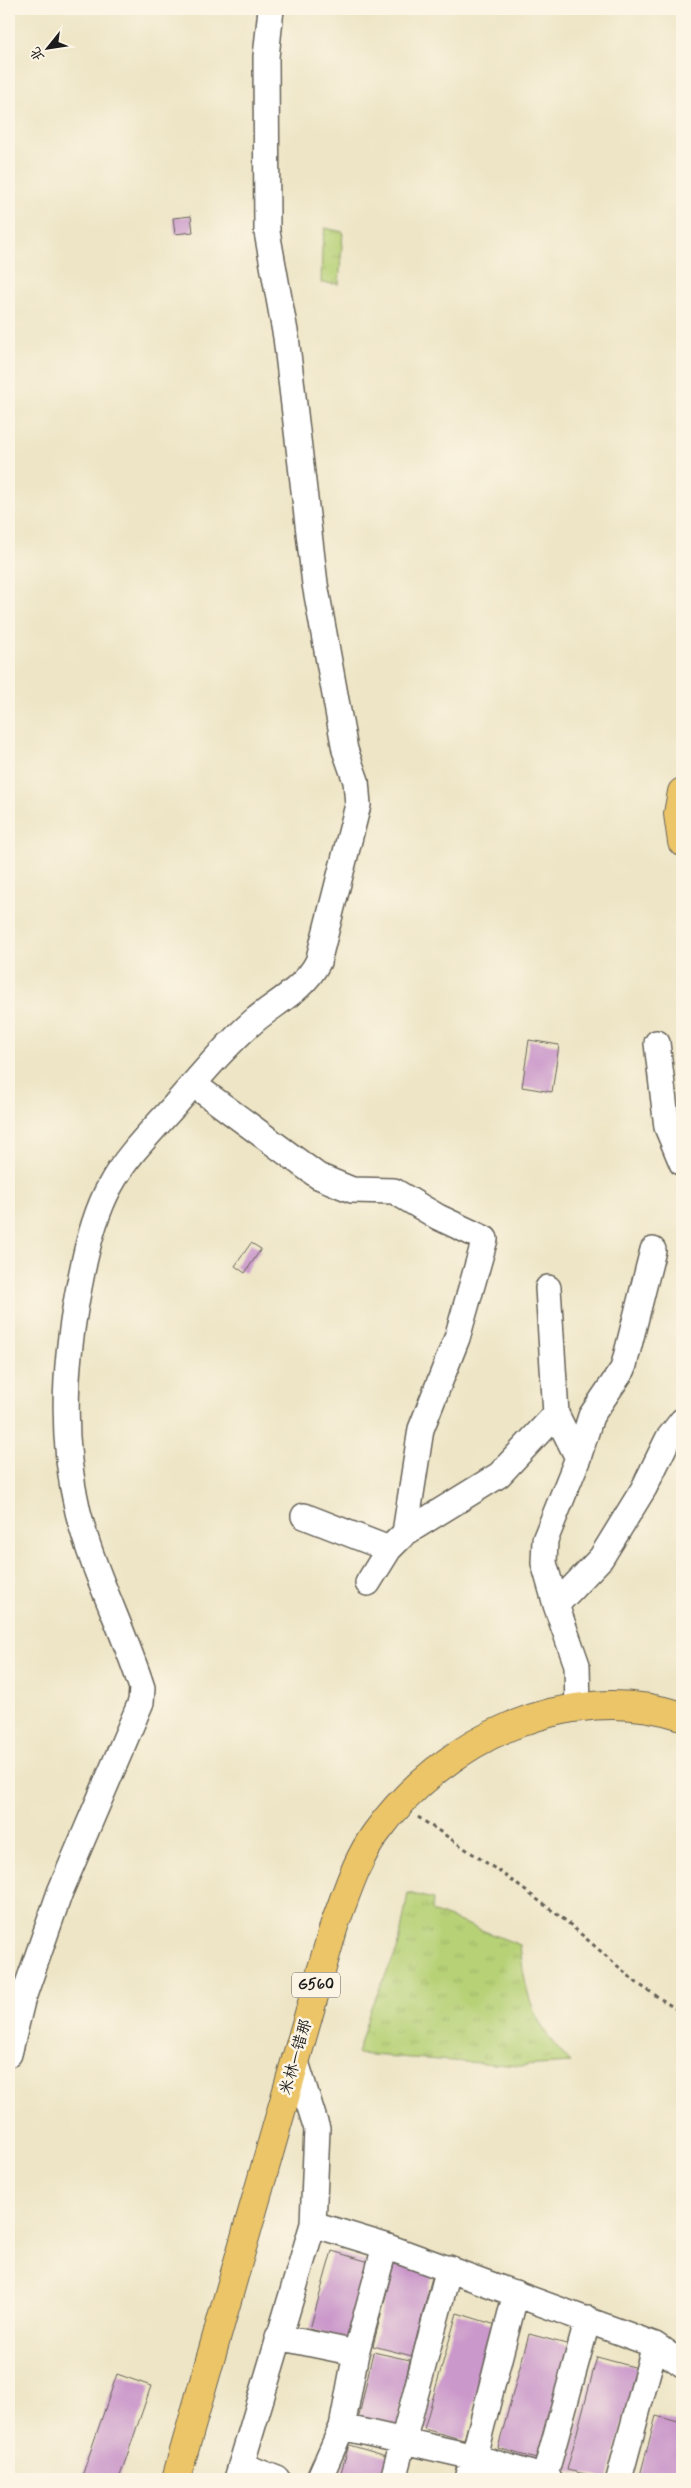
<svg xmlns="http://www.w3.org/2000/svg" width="691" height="2488" viewBox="0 0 691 2488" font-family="Mynerve,'LXGW WenKai TC',sans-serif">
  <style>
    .grass { fill: url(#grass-tufts); stroke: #6a764a }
    .building { fill: #ca98ca }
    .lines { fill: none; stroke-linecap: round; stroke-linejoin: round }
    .minor-casing { stroke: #666258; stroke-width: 28 }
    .major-casing { stroke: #666258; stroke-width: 30 }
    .highway-casing { stroke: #666258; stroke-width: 30 }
    .path { stroke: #666258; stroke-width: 3; stroke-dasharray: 4 4; stroke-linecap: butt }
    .minor { stroke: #fff; stroke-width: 25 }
    .major { stroke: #ecc569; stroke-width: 28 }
    .highway { stroke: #ecc569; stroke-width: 28 }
    .labels { text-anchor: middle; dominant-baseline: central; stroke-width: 5; stroke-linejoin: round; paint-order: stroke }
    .shield { fill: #fcf5e5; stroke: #5f5d58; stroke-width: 1 }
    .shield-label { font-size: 15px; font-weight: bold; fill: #1c1c1c }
    .street-label { font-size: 16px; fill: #1c1c1c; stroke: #fcf5e5 }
  </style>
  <defs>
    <pattern id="grass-tufts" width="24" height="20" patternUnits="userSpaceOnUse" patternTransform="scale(1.25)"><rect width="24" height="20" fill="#b7d177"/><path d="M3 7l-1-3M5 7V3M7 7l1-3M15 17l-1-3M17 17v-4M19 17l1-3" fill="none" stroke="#9db366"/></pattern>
  </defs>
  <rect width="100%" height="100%" fill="#fcf5e5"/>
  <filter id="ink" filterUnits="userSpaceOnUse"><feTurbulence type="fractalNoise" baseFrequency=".02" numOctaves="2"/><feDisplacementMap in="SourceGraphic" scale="10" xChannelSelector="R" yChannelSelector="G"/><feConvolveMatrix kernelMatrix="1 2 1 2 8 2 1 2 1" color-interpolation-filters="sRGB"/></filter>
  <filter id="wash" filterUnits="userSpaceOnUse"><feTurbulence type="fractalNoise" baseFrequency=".0096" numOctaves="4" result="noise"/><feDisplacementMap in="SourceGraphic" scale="20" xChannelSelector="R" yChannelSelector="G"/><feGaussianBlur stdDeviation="1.12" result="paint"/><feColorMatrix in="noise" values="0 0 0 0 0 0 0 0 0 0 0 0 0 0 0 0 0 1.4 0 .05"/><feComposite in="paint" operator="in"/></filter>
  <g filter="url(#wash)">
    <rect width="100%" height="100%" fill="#eee5c6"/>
    <path class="grass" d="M325,228l18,4 -4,52 -18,-1 1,-35z
      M408,1893l25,6 -1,12 88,34c5,51 14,81 51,118l-50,3 -164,-12 14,-47 27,-59z"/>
    <g id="blocks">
      <path class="building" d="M191,216l2,16 -18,2 -2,-16z
        M529,1040l30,5 -7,47 -30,-5z
        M251,1243l10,6 -16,24 -10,-7z
        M332,2251l44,13 -22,77 -44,-12z
        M394,2263l39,10 -21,83 -39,-10z
        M457,2313l39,12 -32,115 -40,-11z
        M529,2334l41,11 -30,115 -42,-12z
        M373,2352l37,8 -8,36 -3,34 -41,-9z
        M597,2357l41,11 -30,111 -41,-9z
        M117,2374l34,12 -32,93h-38z
        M656,2416l26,7v56h-43z
        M349,2445l41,12 -6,22h-45z
        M410,2472l23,7h-25z"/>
    </g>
  </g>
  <g filter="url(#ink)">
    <use href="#blocks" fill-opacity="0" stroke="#666258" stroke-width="1"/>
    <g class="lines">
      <g class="minor-casing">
        <path id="minor" d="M657,1043l10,84 15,36
          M193,1084l125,92 34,14 42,1 44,26 47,22 -28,99 -36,91 -16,104
          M548,1288l8,126 22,44
          M304,1516l85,33
          M368,1583l21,-34 16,-16 94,-58 57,-61
          M556,1605l45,-47 43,-70 24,-49 14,-18
          M578,1708l-1,-43 -21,-60 -12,-42 1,-23 33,-82 13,-42 32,-47 30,-119
          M9,2054l13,-53 38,-109 81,-190 1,-14c-19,-60 -49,-116 -64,-176 -19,-79 -13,-157 3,-235 6,-31 14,-64 29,-91 16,-30 43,-56 65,-81 26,-30 50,-59 80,-85 23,-19 49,-31 63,-58l40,-157 -2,-24 -11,-31 -30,-166 -29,-247 -19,-105 -1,-175 5,-48
          M313,2224l72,22 270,99 27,19
          M278,2337l78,16
          M342,2427l132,30 75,22
          M241,2465l36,14
          M237,2479l76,-255 4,-95 -22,-70
          M319,2479l23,-52 14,-74 29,-107
          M393,2479l56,-211
          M468,2479l48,-186
          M544,2479l44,-160
          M619,2479l36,-134"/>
      </g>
      <g class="major-casing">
        <path id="major" d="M682,792l-4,22 4,28"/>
      </g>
      <g class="highway-casing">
        <path id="highway" d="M176,2479l158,-553c12,-31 22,-66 42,-93 67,-93 192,-154 306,-117"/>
      </g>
      <path class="path" d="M418,1817l85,57 63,47 71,62 45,30"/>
      <use href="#minor" class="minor"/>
      <use href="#major" class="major"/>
      <use href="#highway" class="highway"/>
    </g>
  </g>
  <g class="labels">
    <rect class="shield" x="292" y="1972.5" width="48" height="25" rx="4"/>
    <g class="shield-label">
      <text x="316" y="1985">G560</text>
    </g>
    <g class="street-label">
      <text transform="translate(296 2057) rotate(-74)">米林—错那</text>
    </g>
  </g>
  <rect width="691" height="2488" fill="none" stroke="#fcf5e5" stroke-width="30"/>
  <g transform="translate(48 48) rotate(240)" stroke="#fcf5e5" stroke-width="4" paint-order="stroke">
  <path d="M0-4L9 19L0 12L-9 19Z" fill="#1c1c1c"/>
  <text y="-8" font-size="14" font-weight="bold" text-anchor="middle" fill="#1c1c1c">北</text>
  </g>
</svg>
